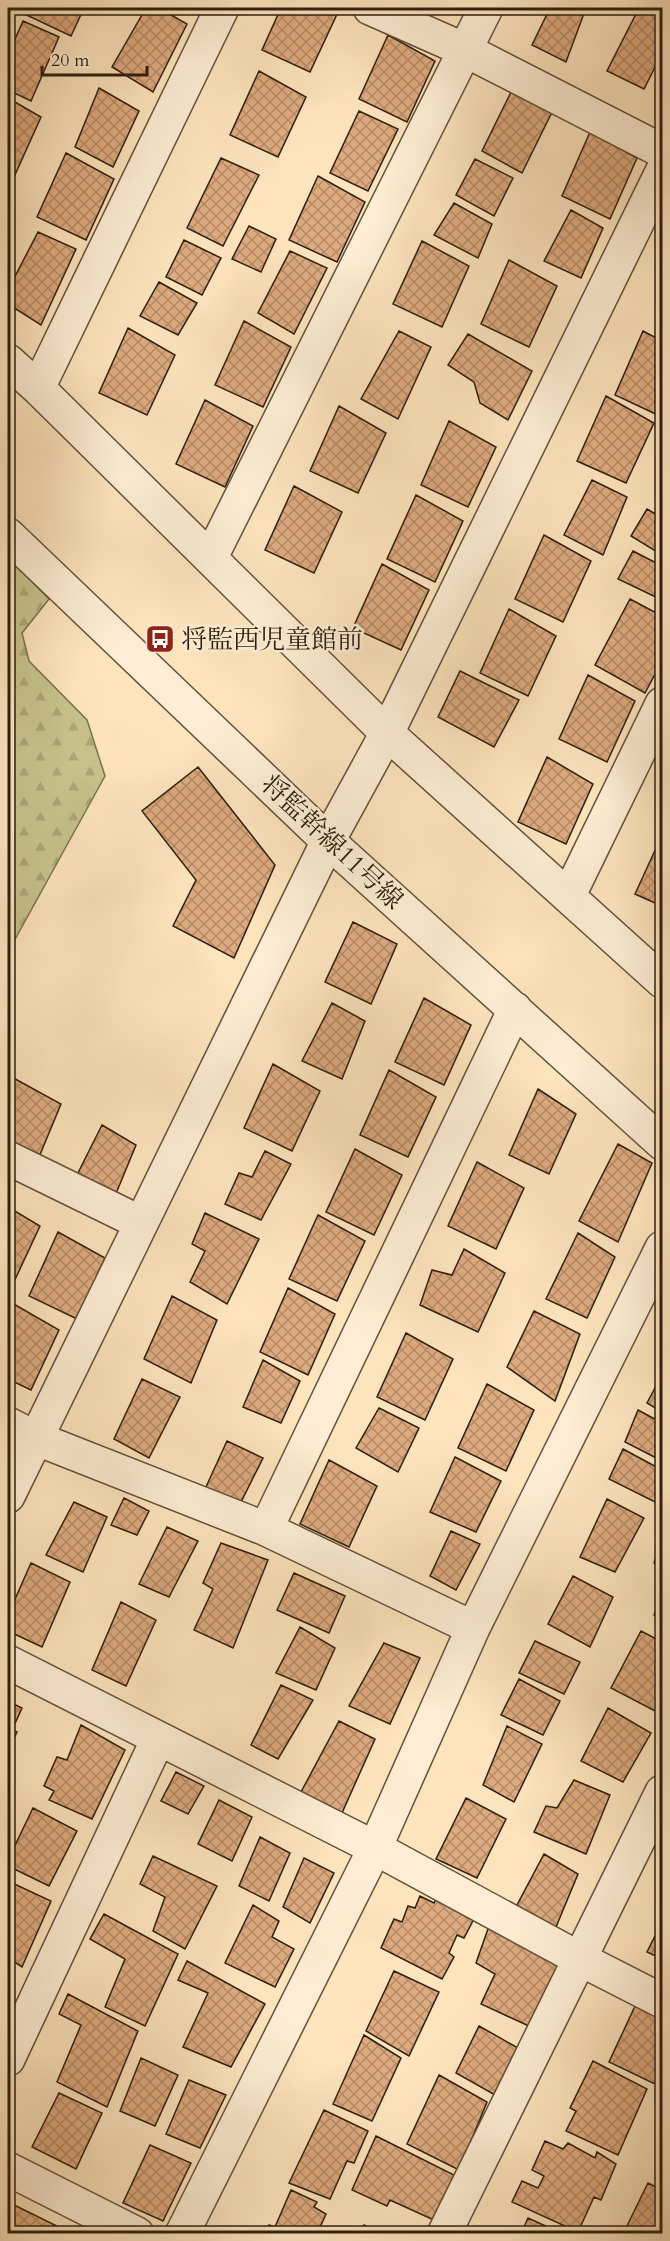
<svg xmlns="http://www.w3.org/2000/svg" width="670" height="2241" viewBox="0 0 670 2241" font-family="Cardo,'Noto Serif JP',serif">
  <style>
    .forest { fill: url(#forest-firs); stroke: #7a704e; stroke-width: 1.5 }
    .building { fill: url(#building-cross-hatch); stroke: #2c1e0f; stroke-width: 1.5 }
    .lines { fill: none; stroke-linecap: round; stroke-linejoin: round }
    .minor-casing { stroke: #60503a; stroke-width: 36 }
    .minor { stroke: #feedd4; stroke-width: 33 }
    .labels { text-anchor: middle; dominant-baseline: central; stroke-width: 5; stroke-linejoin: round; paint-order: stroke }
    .poi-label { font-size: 26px; fill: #2c1e0f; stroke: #feedd4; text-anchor: start }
    .street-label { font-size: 26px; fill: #2c1e0f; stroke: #feedd4 }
  </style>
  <defs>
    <pattern id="forest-firs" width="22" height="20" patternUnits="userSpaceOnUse" patternTransform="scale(1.5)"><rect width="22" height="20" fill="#c7c28c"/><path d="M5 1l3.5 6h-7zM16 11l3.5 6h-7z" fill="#aba678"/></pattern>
    <pattern id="building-cross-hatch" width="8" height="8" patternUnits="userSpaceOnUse" patternTransform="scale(1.5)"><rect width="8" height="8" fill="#deaa7f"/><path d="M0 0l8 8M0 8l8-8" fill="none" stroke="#b48a66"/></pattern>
  </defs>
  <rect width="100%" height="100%" fill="#fde4bd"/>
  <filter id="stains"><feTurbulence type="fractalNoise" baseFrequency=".00333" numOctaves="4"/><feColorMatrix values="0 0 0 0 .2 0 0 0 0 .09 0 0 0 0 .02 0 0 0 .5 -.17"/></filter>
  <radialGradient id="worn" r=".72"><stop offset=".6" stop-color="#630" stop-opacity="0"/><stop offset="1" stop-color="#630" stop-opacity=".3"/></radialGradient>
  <path class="forest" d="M8,557l41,42 -27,34 7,28 58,59 18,56 -97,176z"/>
  <path class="building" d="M25,8h59l-13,28 -49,-23z
    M146,8h13l28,16 -34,68 -41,-25z
    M281,8h49l8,4 -28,60 -48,-22z
    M550,8h36l-20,54 -34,-17z
    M639,8l23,9v36l-18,36 -37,-18z
    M23,21l36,16 -28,64 -23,-11v-35z
    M388,35l47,26 -28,61 -48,-23z
    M259,71l47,26 -28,60 -48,-22z
    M514,86l40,22 -32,65 -40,-22z
    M99,88l40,23 -26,56 -38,-20z
    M8,98l33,19 -27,60 -6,-3z
    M359,111l39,18 -30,62 -38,-18z
    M590,132l47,26 -27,61 -48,-23z
    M66,153l48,26 -28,61 -49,-23z
    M221,158l38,17 -36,71 -36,-18z
    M475,159l38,19 -19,38 -38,-21z
    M318,176l47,26 -28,60 -48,-22z
    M454,203l38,21 -14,34 -44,-23z
    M571,210l32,18 -22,50 -37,-17z
    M249,226l27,13 -15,33 -29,-13z
    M38,232l38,17 -35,76 -33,-21v-14z
    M184,240l37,18 -19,37 -36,-18z
    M422,241l47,25 -27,61 -49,-23z
    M290,251l37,17 -33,66 -36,-21z
    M509,260l48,26 -28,61 -48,-23z
    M159,282l38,21 -19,32 -38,-19z
    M244,321l47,26 -28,60 -48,-22z
    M128,328l47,27 -28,60 -48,-22z
    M399,331l32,16 -33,72 -37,-20z
    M643,331l19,10v76l-47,-22z
    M468,334l64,37 -24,49 -28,-17 -6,-21 -26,-17z
    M606,396l48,27 -28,60 -49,-22z
    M205,400l48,26 -28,61 -49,-23z
    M339,406l47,27 -28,60 -48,-22z
    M449,421l47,26 -28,60 -47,-22z
    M592,480l35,17 -24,58 -39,-20z
    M294,486l48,26 -28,61 -49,-23z
    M416,495l47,26 -28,61 -48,-23z
    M647,509l15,9v37l-31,-19z
    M544,535l47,26 -28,61 -48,-23z
    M633,551l29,15v34l-44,-21z
    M382,564l47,26 -28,60 -48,-22z
    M630,599l32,17v45l-17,32 -50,-28z
    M509,609l47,27 -28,60 -48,-23z
    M460,671l59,29 -25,47 -56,-30z
    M588,675l47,26 -28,61 -48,-23z
    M547,757l46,27 -27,60 -48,-22z
    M198,767l77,98 -41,93 -61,-32 23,-46 -54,-69z
    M662,835v71l-27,-12z
    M353,922l44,22 -26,60 -46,-22z
    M424,998l47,27 -27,60 -49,-23z
    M332,1003l33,18 -23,58 -40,-18z
    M273,1064l47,27 -28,60 -48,-23z
    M389,1070l47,27 -28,60 -48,-22z
    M8,1075l53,29 -22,53 -31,-14z
    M538,1089l38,25 -27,60 -40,-19z
    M102,1125l34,20 -21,51 -39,-19z
    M618,1144l34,19 -34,79 -39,-21z
    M355,1149l47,26 -28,60 -48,-23z
    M265,1151l26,13 -30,56 -36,-16 14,-31 13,4z
    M477,1162l47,26 -28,61 -48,-23z
    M8,1207l32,19 -28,60 -4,-2z
    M205,1213l54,26 -32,65 -37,-22 15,-31 -13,-7z
    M318,1215l47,26 -28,60 -48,-22z
    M58,1232l47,26 -28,61 -48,-23z
    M578,1233l37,24 -28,61 -41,-19z
    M464,1249l41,24 -27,59 -58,-27 12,-35 20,5z
    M288,1288l47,26 -27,61 -48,-23z
    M172,1296l45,24 -26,63 -47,-24z
    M12,1303l47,27 -28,60 -23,-11v-67z
    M534,1311l46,23 -25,67 -48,-34z
    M406,1333l47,26 -28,61 -48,-23z
    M263,1360l37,21 -19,42 -38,-16z
    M662,1375v37l-15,-9z
    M142,1379l38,18 -31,61 -35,-19z
    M487,1384l47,26 -28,61 -48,-23z
    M379,1408l40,20 -21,44 -42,-24z
    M638,1410l24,13v38l-37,-19z
    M227,1441l36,17 -23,46 -35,-15z
    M623,1449l39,21v22l-5,11 -48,-24z
    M455,1457l46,24 -25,51 -46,-20z
    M329,1460l48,26 -28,61 -49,-23z
    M124,1498l25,13 -12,24 -26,-10z
    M607,1499l37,19 -29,54 -35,-15z
    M74,1502l33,15 -24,55 -37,-17z
    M167,1527l31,14 -29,56 -30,-13z
    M451,1531l29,13 -24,46 -26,-14z
    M661,1540l1,1v28l-8,-6z
    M221,1543l47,17 -35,88 -39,-18 19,-41 -10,-6z
    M31,1563l39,19 -28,65 -34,-16v-16z
    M294,1573l51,23 -16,37 -52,-23z
    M573,1576l40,21 -23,50 -42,-23z
    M662,1596v23l-8,-4z
    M121,1602l35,18 -30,66 -34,-16z
    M300,1627l35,21 -19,42 -40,-17z
    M641,1631l21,11v54l-7,15 -44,-23z
    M535,1641l45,21 -16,32 -45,-21z
    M384,1643l36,15 -30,66 -41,-18z
    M519,1679l41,22 -17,34 -42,-20z
    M281,1685l32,15 -35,59 -27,-14z
    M8,1701l14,7 -10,22 5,2 -9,20z
    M608,1708l43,25 -28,49 -42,-21z
    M339,1721l36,18 -33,74 -41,-21z
    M81,1725l44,25 -33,69 -43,-19 5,-9 -10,-5 13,-29 10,3z
    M507,1726l35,18 -28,58 -31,-17z
    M176,1772l28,14 -16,28 -27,-13z
    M574,1780l36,15 -24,59 -52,-22 12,-26 11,2z
    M466,1798l40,21 -29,59 -41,-19z
    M219,1800l33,17 -20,44 -34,-17z
    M33,1808l44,23 -28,55 -41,-20v-6z
    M260,1837l30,16 -21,48 -30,-15z
    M544,1854l34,20 -22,53 -40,-20z
    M153,1856l64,30 -32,63 -32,-18 12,-34 -25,-13z
    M304,1858l30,15 -24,50 -27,-16z
    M8,1881l43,20 -29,66 -14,-9z
    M440,1892l38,19 -14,27 -7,-3 -8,18 5,4 -12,22 -61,-31 13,-29 8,3 6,-16 7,2 5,-12 14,7z
    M253,1905l26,16 -7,16 22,12 -19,38 -50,-24z
    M104,1914l74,40 -33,72 -40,-19 20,-48 -35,-20z
    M662,1922v37l-15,-7z
    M489,1926l70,40 -28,61 -50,-23 14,-30 -19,-11z
    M187,1961l78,43 -34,63 -48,-20 25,-54 -30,-13z
    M394,1971l45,21 -30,64 -43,-25z
    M68,1994l70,37 -31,76 -50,-25 24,-57 -22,-11z
    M636,2004l26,13v53l-7,14 -46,-22z
    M479,2026l39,22 -23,47 -39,-22z
    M364,2035l37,23 -29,63 -39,-17z
    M141,2058l37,17 -23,51 -35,-15z
    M593,2061l54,28 -29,66 -52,-24 10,-20 -6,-3z
    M439,2075l48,27 -28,68 -52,-26z
    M189,2080l37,15 -26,53 -34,-14z
    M59,2093l43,20 -26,56 -44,-22z
    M324,2110l44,21 -14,32 -7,-2 -17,38 -41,-16z
    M376,2136l80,40 -20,45 -46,-21 -3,6 -35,-16z
    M545,2141l18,8 5,-6 27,15 2,-6 19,12 -15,36 -7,-3 -16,35 -66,-30 10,-21 16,7 6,-12 -12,-6z
    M150,2145l41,18 -28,58 -40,-18z
    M648,2183l14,7v44h-39z
    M291,2190l26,12 -3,5 12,7 -9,20h-52l4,-9 6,2z
    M8,2202l51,25 -3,7h-48z
    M528,2218l35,16h-42z
    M364,2225l17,9h-21z"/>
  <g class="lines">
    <g class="minor-casing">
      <path id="minor" d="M370,8l95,42 197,101
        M8,361l30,27 349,345 275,248
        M38,388l184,-380
        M8,535l320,306 334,302
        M211,557l275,-549
        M569,895l93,-191
        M8,1158l133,65
        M8,1424l27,14 231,91 207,99
        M8,1496l320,-655 59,-108 275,-561
        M266,1529l249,-520
        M8,1662l367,186 205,111 82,42
        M8,2059l150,-320
        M8,2169l129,65
        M182,2234l193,-386 98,-220 189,-380
        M444,2234l218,-442"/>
    </g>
    <use href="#minor" class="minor"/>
  </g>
  <defs>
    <g id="bus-square" transform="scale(1.5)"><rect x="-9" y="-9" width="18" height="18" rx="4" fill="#8f2418" stroke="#feedd4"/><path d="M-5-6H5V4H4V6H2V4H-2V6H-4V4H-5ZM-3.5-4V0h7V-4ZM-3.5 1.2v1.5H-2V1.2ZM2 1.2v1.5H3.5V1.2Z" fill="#fff"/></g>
  </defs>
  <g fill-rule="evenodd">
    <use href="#bus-square" x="160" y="639"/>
  </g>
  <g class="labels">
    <g class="poi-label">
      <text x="181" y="639">将監西児童館前</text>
    </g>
    <g class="street-label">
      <text transform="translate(332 842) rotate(43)">将監幹線11号線</text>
    </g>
  </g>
  <rect width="670" height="2241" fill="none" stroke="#fde4bd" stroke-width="30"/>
  <rect x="9" y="9" width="652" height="2223" fill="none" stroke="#2c1e0f" stroke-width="3"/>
  <rect x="15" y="15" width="640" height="2211" fill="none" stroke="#2c1e0f" stroke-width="1.5"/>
  <path d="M42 66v9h105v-9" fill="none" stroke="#2c1e0f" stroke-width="3"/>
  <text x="51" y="66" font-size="18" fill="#2c1e0f" stroke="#feedd4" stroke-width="4.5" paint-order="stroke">20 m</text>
  <rect width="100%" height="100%" filter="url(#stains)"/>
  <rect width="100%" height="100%" fill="url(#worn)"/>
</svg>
